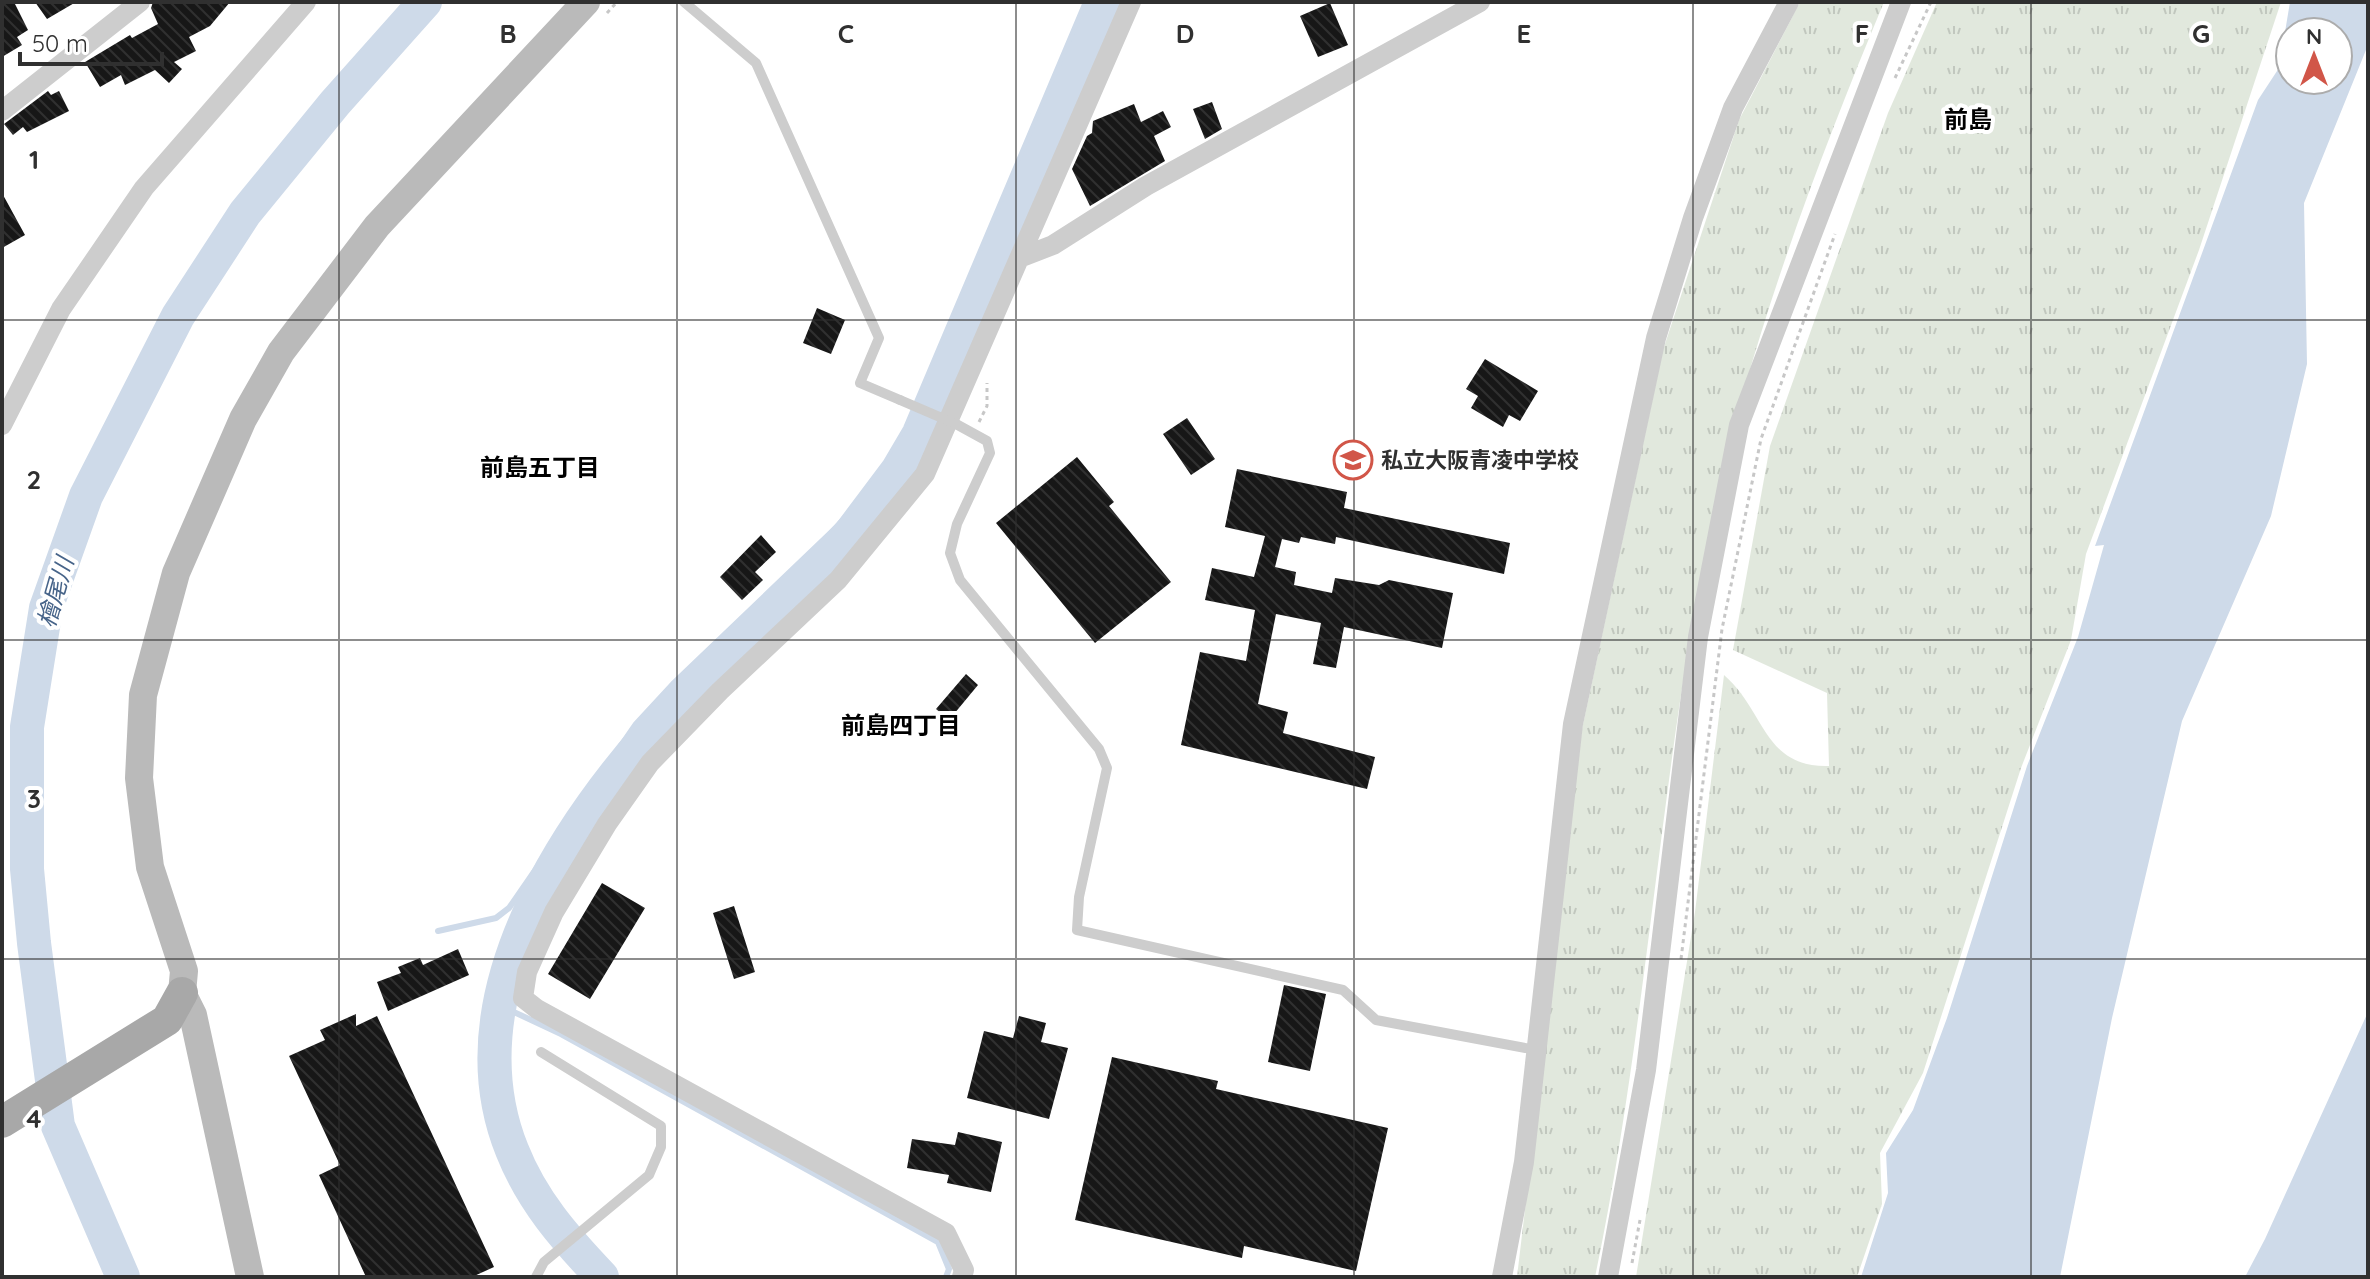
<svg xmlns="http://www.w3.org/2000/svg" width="2370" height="1279" viewBox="0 0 2370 1279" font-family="Quicksand,'Noto Sans JP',sans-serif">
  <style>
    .grass { fill: url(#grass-tufts) }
    .water { fill: #cedae9; fill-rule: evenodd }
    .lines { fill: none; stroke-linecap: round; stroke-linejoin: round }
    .stream { stroke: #cedae9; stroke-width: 6 }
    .river { stroke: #cedae9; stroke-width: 34 }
    .building { fill: url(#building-back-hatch) }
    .path { stroke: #c7c7c7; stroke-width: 3; stroke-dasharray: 4 4; stroke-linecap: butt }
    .lane { stroke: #cdcdcd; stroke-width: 10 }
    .street { stroke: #cdcdcd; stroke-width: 20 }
    .secondary { stroke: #bababa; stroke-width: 28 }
    .primary { stroke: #a8a8a8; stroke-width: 32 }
    .lane-bridge { stroke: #cdcdcd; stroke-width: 10 }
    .grid { fill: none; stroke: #303030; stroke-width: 2; stroke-opacity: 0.55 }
    .labels { text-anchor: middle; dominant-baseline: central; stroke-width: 8; stroke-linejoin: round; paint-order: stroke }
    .poi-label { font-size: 22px; font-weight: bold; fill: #303030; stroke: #fff; text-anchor: start }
    .neighbourhood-label { font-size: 24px; font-weight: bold; fill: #000; stroke: #fff }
    .water-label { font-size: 24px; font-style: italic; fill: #476489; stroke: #fff }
    .grid-label { font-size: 26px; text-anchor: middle; font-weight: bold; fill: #303030; stroke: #fff; stroke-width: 8; stroke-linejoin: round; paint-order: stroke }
  </style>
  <defs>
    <pattern id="grass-tufts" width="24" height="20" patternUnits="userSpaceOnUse" patternTransform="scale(2)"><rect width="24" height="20" fill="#e1e8dd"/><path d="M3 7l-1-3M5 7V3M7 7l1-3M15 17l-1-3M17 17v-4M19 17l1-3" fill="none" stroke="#c1c7be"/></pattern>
    <pattern id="building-back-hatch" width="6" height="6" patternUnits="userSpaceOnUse" patternTransform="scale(2)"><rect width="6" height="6" fill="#171717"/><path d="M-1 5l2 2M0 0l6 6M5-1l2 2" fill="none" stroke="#303030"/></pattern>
  </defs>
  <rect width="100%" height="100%" fill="#fff"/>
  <path class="grass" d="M1800,2h84c-69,166 -133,336 -171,512 -53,252 -65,511 -118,763h-78l65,-548 81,-379 76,-230z
    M1937,2h344l-82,248 -113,304 -15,86 -50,128 -98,305 -43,80 2,51 -25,73h-221l59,-365 29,-237c41,35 39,93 105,91l-2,-73 -94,-43 37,-204 118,-333z"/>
  <path class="water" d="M2290,2h78v43l-64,158 3,161 -36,152 -89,205 -70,297 -52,259h-199l27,-84 -2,-40 27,-43 34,-92 80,-252 51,-129 26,-92 -9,1 163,-446 21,-32zM2290,32h48v48h-48z
    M2368,1012v265h-123l20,-38z"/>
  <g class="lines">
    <path class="stream" d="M438,931l58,-13 13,-10 127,-184 37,-40 165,-158 48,-64 20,-34 180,-426
      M499,1005l62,29 377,208 11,27 -3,8"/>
    <path class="river" d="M123,1277l-65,-151 -24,-183 -7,-74v-142l19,-119 40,-112 92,-180 67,-103 90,-110 90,-101
      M602,1277c-37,-39 -70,-76 -90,-127 -66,-164 69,-348 177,-460 79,-81 171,-149 229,-247l189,-441"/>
  </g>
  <path class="building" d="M7,2h7l14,28 -11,7 5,8 -20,12v-52z
    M35,2h41l-29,17z
    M153,2h77l-20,24 -21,11 7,14 -22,11 8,7 -13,14 -14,-13 -30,15 -4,-10 -21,12 -15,-25 45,-27 2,3 26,-14 -7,-16z
    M1330,3l18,42 -30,12 -18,-41z
    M48,91l3,4 8,-4 10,20 -42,21 -4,-5 -10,8 -9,-11z
    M1212,102l10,27 -17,10 -12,-30z
    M1134,104l7,18 22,-11 8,16 -17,9 11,25 -75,45 -18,-37 15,-33 5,-3 1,-12z
    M2,193l23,42 -23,13z
    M817,308l28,12 -14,34 -28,-11z
    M1485,359l53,32 -18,30 -11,-6 -6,12 -32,-19 7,-12 -12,-7z
    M1187,418l28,41 -24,16 -28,-41z
    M1077,457l37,45 -5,4 62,76 -76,61 -99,-120z
    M1237,469l110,23 -3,16 166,35 -6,31 -168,-37 -1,7 -34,-7 -2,6 -17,-4 -7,28 21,5 -2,13 38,8 3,-15 44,7 10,-5 64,13 -11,55 -98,-21 -8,41 -23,-4 8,-41 -45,-9 -18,90 30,8 -5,21 92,24 -8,32 -186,-44 19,-93 46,9 9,-51 -50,-10 7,-32 42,9 11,-41 -40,-9z
    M761,535l15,17 -21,20 8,8 -21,20 -22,-23z
    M966,674l12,11 -29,35 -13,-11z
    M602,883l43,25 -55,91 -42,-25z
    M734,906l21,66 -21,7 -21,-66z
    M458,949l11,26 -81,36 -11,-29 24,-9 -3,-6 22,-9 3,7z
    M1284,985l42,9 -16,77 -42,-9z
    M356,1014v12l21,-10 117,251 -22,10h-106l-47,-102 21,-10 -51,-109 36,-16 -5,-10z
    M1019,1016l27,7 -5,19 27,6 -19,71 -82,-21 17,-67 29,7z
    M1112,1057l106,24 -2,8 172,39 -32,143 -112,-25 -2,12 -167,-38z
    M958,1132l44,10 -11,50 -44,-9 2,-8 -42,-7 5,-29 43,6z"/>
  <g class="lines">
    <path class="path" d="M607,13l10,-11
      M1895,78l36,-76
      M979,422l8,-16v-23
      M1681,959l41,-330 39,-190 74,-205
      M1632,1263l8,-43"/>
    <path class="lane" d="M684,2l72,61 123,275 -19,45 40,17
      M956,424l31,17 3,12 -33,71 -7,29 10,27 139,169 8,19 -28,129 -2,33 266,60 33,30 160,30
      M536,1277l8,-15 105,-87 12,-28v-21l-120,-74"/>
    <path class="street" d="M2,111l138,-109
      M1022,257l31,-12 93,-59 334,-184
      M2,425l59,-116 83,-121 162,-186
      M962,1277l2,-7 -18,-37 -409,-224 -14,-11 4,-26 27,-60 53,-88 43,-61 70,-72 118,-111 87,-106 206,-472
      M1502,1277l22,-115 49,-438 83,-386 37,-120 40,-110 56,-106
      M1608,1277l38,-207 52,-433 41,-212 162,-423"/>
    <path class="secondary" d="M250,1277l-57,-262 -11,-22 2,-22 -34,-104 -11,-89 4,-83 33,-122 67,-154 38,-67 96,-126 209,-224"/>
    <path class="primary" d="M2,1122l165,-102 15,-27"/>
    <path class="lane-bridge" d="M900,400l56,24"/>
  </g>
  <path class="grid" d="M339,2v1275M677,2v1275M1016,2v1275M1354,2v1275M1693,2v1275M2031,2v1275M2,320h2366M2,640h2366M2,959h2366"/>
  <defs>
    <g id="school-ring" transform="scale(2)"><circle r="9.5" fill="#fff" stroke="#d15648" stroke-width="1.5"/><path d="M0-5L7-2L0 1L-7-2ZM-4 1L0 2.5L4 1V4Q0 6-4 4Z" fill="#d15648"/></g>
  </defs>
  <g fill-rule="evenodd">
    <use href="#school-ring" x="1353" y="460"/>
  </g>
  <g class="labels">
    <g class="poi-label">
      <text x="1381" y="460">私立大阪青凌中学校</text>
    </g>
    <g class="neighbourhood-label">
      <text x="1968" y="119">前島</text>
      <text x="540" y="467">前島五丁目</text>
      <text x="901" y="725">前島四丁目</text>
    </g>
    <g class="water-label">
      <text transform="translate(55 592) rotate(-74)">檜尾川</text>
    </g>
  </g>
  <g class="grid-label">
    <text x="508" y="43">B</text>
    <text x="846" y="43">C</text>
    <text x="1185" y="43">D</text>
    <text x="1524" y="43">E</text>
    <text x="1862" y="43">F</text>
    <text x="2201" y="43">G</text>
    <text x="34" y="169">1</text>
    <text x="34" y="489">2</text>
    <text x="34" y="808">3</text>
    <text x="34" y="1128">4</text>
  </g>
  <rect width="2370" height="1279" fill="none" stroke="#303030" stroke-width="8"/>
  <g transform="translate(2314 56)"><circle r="38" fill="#ffffff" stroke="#acacac" stroke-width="2"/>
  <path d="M0-6L14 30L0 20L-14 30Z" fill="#d15648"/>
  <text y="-12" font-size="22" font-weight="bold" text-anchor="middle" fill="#303030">N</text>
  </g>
  <path d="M20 52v12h142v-12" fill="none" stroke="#303030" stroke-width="4"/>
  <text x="32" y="52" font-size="24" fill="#303030" stroke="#ffffff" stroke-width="6" paint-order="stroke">50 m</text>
</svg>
